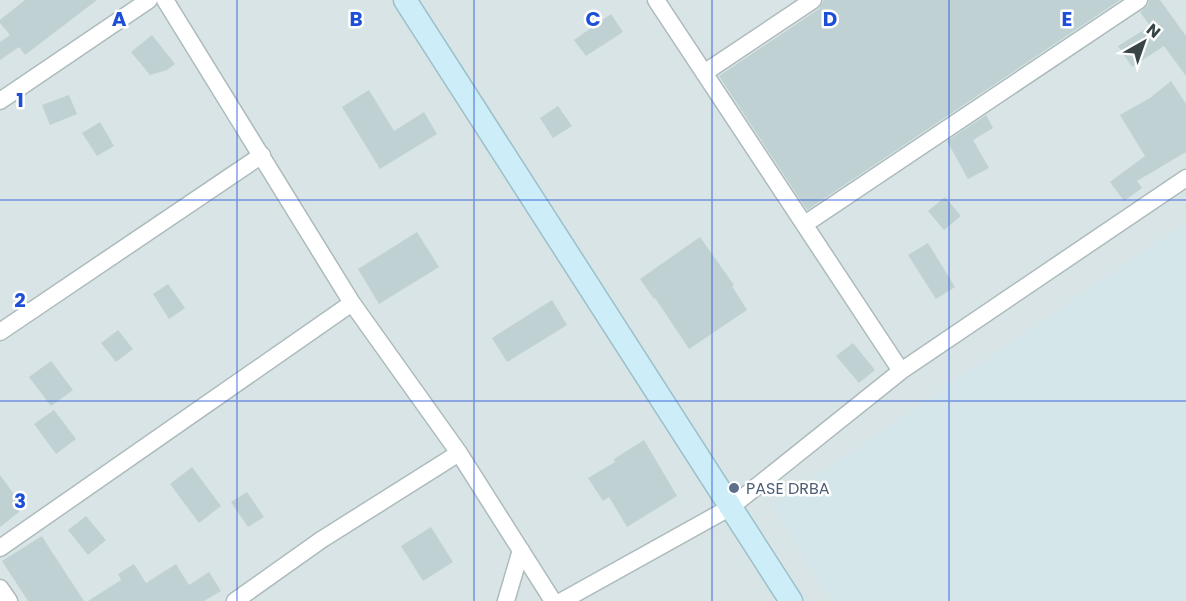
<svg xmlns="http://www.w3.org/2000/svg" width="1186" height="601" viewBox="0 0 1186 601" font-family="Poppins,sans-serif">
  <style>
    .residential { fill: #d8e4e6 }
    .education { fill: #d5e6ea }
    .building { fill: #c0d1d3 }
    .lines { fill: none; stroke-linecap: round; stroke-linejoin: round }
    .street-casing { stroke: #adbbbd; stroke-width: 19 }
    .secondary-casing { stroke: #9bc0ca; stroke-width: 25 }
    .street { stroke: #fff; stroke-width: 16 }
    .secondary { stroke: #cdeef9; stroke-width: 22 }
    .grid { fill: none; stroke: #1d4ed8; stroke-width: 1.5; stroke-opacity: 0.55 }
    .service-dot { fill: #5c6f8a; stroke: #fff; stroke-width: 2 }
    .labels { text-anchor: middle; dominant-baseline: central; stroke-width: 5; stroke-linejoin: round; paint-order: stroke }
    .service-label { font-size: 16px; fill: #4e5e75; stroke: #fff; text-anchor: start }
    .grid-label { font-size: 20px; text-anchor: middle; font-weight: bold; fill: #1d4ed8; stroke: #fff; stroke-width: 5; stroke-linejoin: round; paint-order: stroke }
  </style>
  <rect width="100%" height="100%" fill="#e9f1f3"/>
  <path class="residential" d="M0,0h1186v601h-1186z"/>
  <path class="education" d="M1186,222v379h-354l-61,-94z"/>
  <path class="building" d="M25,0h72l-72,55 -6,-8 -19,13v-18l10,-7 -10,-12v-3z
    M824,0h296l-313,210 -88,-134 100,-67z
    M1149,0h11l26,36v40l-22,-30 -32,21 -14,-21 32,-20 -10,-14 8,-7z
    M611,14l12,18 -37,24 -12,-16z
    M152,35l23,29 -8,6 -17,5 -19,-23z
    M1171,81l15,23v48l-49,29 5,7 -18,13 -14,-19 35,-26 -25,-41 30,-17z
    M369,90l25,41 30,-19 13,22 -57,35 -38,-62z
    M69,95l8,19 -27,11 -8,-20z
    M558,106l14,20 -19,12 -13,-20z
    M986,115l7,13 -20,12 16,28 -21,11 -21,-38z
    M100,122l14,24 -17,10 -15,-23z
    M945,197l16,19 -17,14 -16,-19z
    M417,232l22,35 -60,37 -21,-35z
    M700,237l34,48 -2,1 15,24 -58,39 -34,-51 -1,1 -14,-20z
    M928,243l27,44 -19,12 -28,-44z
    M168,284l17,24 -16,11 -16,-25z
    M552,300l15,25 -60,37 -15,-24z
    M118,330l15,19 -17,13 -15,-19z
    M853,343l22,27 -16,13 -23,-27z
    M51,361l22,29 -22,16 -22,-29z
    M54,410l22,29 -20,15 -22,-30z
    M644,440l33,56 -50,31 -18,-30 -6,4 -15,-23 27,-16 -1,-3z
    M192,467l29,39 -22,17 -29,-39z
    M0,475l24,33 -24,19z
    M247,492l17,25 -16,10 -17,-25z
    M86,516l20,24 -18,15 -20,-25z
    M431,527l22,35 -30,19 -22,-35z
    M42,536l8,13 34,52h-56l-26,-40z
    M134,564l12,19 30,-19 13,21 20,-13 12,19 -17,10h-116l33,-21 -3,-6z"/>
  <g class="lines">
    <g class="street-casing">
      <path id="street" d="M165,0l187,303 107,150 94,148
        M656,0l245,371
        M704,73l109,-73
        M0,101l149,-101
        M805,224l334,-224
        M0,332l262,-177
        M0,548l352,-245
        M0,588l9,13
        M235,601l86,-61 138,-87
        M506,601l15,-51
        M562,601l169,-94 170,-136 285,-193"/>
    </g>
    <g class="secondary-casing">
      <path id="secondary" d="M405,0l386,601"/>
    </g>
    <use href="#street" class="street"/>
    <use href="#secondary" class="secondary"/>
  </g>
  <path class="grid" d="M237,0v601M474,0v601M712,0v601M949,0v601M0,200h1186M0,401h1186"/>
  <circle class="service-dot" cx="734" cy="488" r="6"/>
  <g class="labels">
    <g class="service-label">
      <text x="746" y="488">PASE DRBA</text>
    </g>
  </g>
  <g class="grid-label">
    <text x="119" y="26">A</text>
    <text x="356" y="26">B</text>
    <text x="593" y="26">C</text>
    <text x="830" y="26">D</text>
    <text x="1067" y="26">E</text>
    <text x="20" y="107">1</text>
    <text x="20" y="307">2</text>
    <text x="20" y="508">3</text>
  </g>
  <g transform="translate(1144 42) rotate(40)" stroke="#ffffff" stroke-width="4.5" paint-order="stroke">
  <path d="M0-4.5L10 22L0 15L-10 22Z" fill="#384446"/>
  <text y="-9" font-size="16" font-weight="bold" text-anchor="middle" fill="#384446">N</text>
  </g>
</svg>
